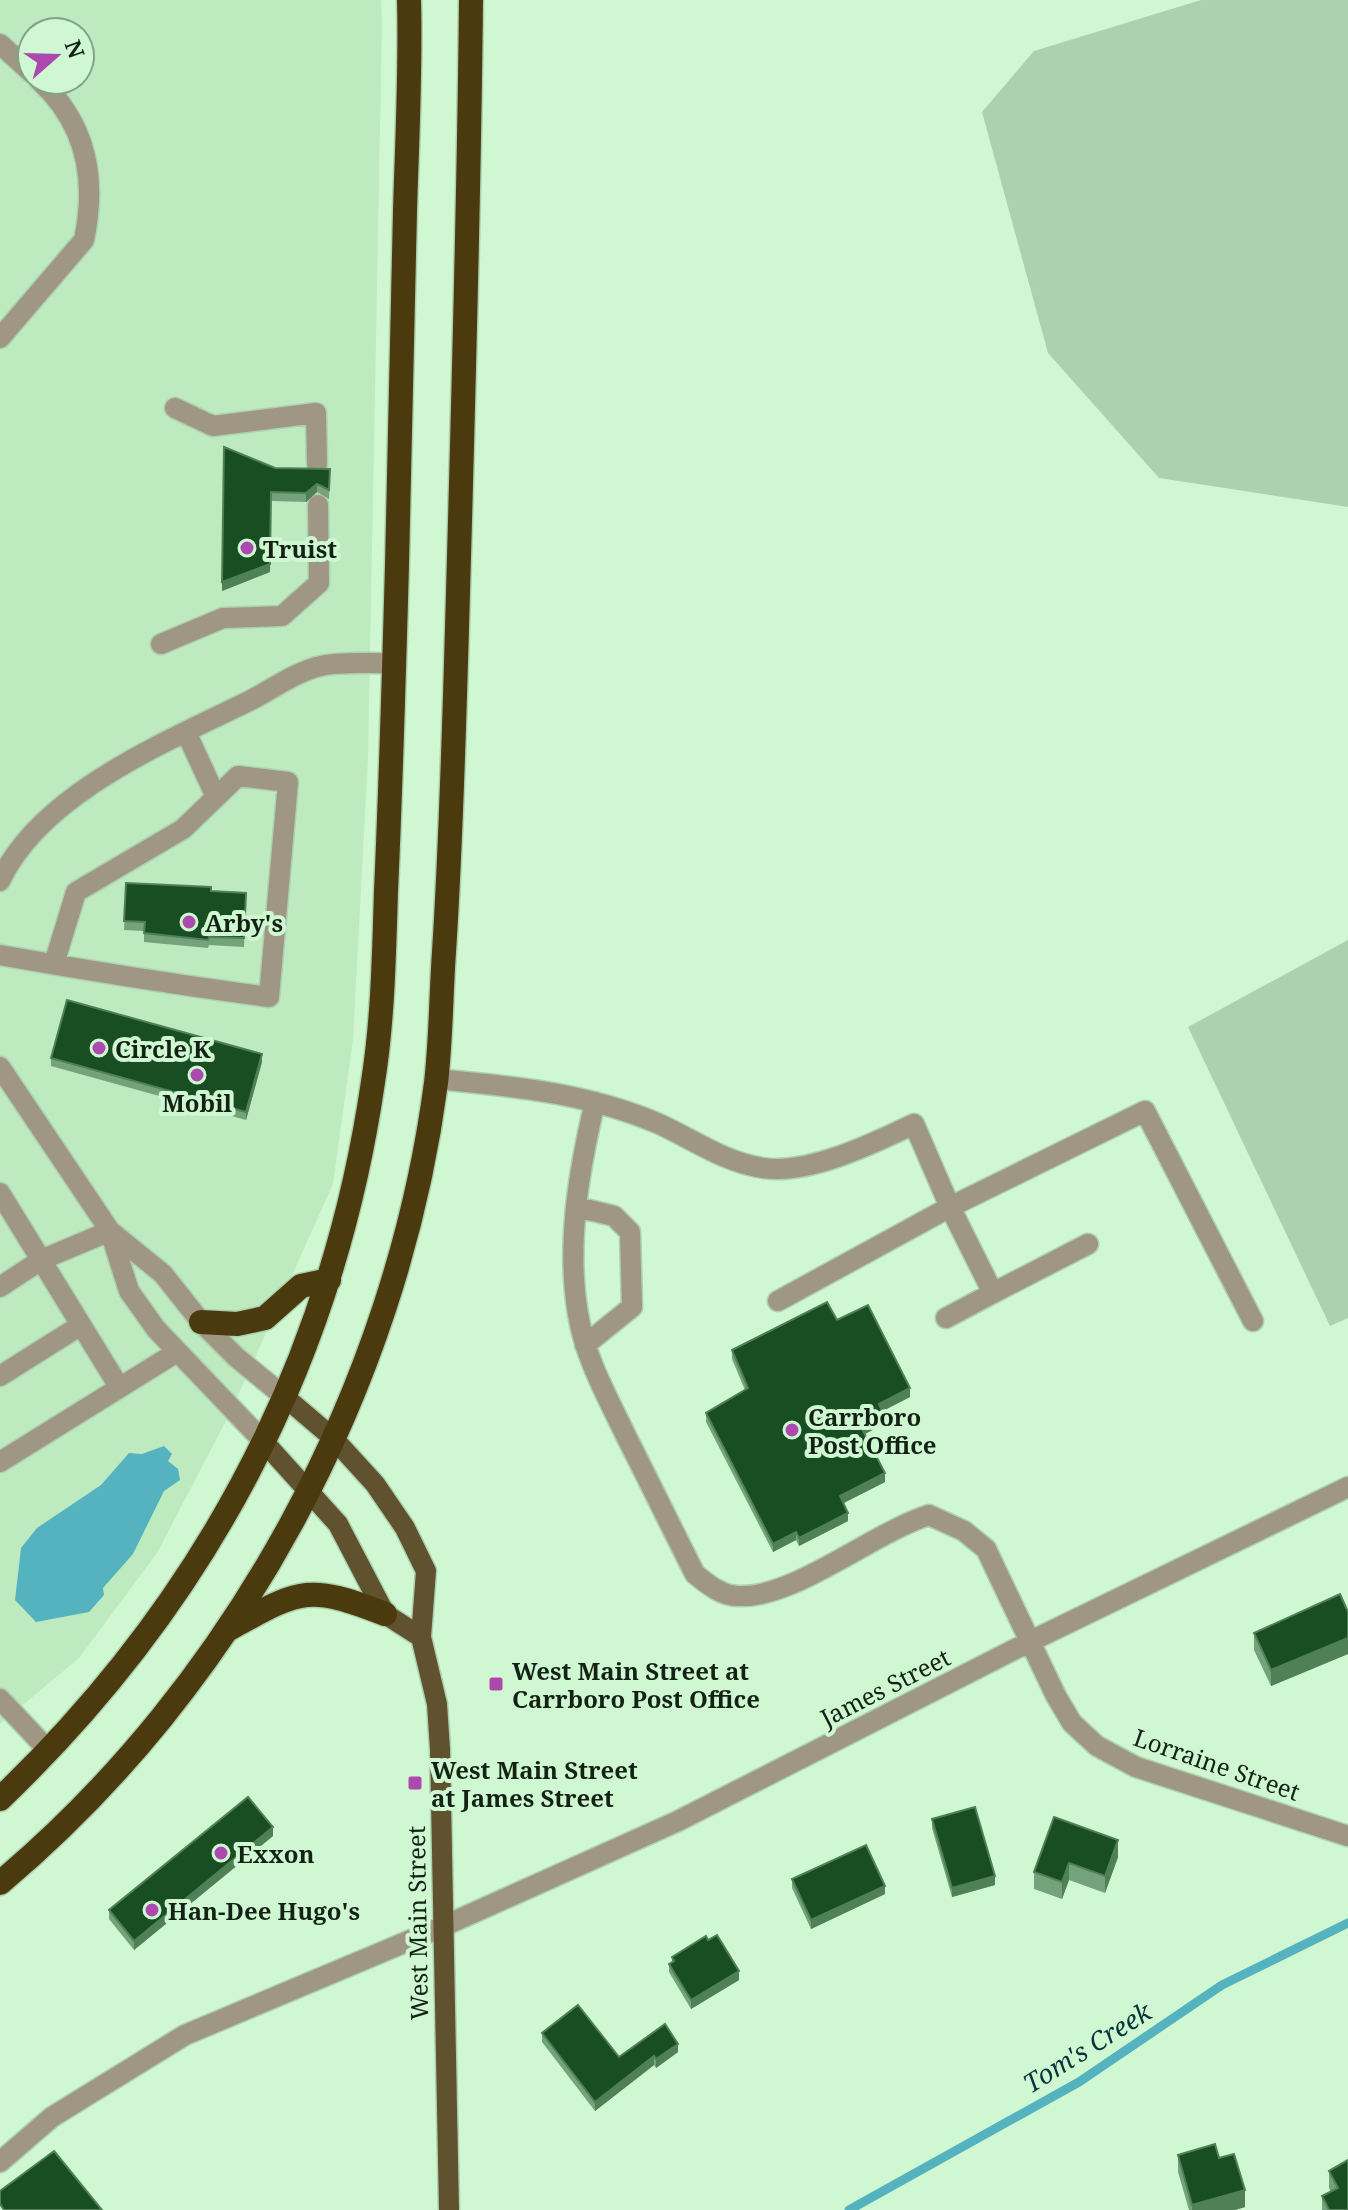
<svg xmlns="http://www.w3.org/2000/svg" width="1348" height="2210" viewBox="0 0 1348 2210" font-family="'Noto Serif',serif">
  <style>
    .built { fill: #beeac0; fill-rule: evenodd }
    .green { fill: #abd2ae }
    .water { fill: #54b3bf }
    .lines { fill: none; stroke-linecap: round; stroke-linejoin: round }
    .stream { stroke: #54b3bf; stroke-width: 9 }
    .minor-casing { stroke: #add1af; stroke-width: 23 }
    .major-casing { stroke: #add1af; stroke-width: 23 }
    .highway-casing { stroke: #add1af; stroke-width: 27 }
    .minor { stroke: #9f9683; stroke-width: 20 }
    .major { stroke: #61522f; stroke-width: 20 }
    .highway { stroke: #4b3a0d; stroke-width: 24 }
    .wall { fill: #74a27a }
    .shaded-wall { fill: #508056 }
    .building { fill: #194d22; stroke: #508056; stroke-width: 2 }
    .poi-dot { fill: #ac48ae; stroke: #cff7d1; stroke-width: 3 }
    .labels { text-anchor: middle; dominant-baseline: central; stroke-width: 8; stroke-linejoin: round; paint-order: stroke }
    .poi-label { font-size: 24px; font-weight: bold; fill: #132215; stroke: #cff7d1; text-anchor: start }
    .street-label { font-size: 24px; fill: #132215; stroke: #cff7d1 }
    .water-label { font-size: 26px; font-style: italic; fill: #06353a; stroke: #cff7d1 }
  </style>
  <rect width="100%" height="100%" fill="#cff7d1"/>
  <path class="built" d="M0,0h381l1,22 -14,736 -15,281 -20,145 -102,227 -74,142 -78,105 -79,66zM32,32h48v48h-48z"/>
  <path class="green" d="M1201,0h147v507l-189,-29 -111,-125 -66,-241 52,-61z
    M1348,940v378l-18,8 -142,-299z"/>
  <path class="water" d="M164,1446l8,8 -4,7 10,8 2,11 -16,11 -31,63 -30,34 1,7 -15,17 -53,10 -21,-22 6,-52 16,-20 64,-43 28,-32 13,1z"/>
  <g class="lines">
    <path class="stream" d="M849,2210l230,-128 143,-97 126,-62"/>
    <g class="minor-casing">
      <path id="minor" d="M0,44l32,29
        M0,338l84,-98c13,-61 2,-117 -45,-160
        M175,408l38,18 103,-13 1,51
        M161,644l62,-26 59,-2 37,-33 -1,-78
        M186,732l30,65
        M0,881c41,-88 166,-139 249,-180 22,-11 48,-30 72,-35 22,-5 51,-2 74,-3
        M0,955c90,16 179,30 269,42l19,-215 -50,-6 -55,53 -107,63 -22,72
        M0,1067l110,164 53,43 38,48 35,35 50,41
        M436,1079c76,7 150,14 221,44 36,16 66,39 106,45 46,7 111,-25 151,-44l36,83 195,-96 108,210
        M595,1102c-16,67 -29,143 -17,212 7,44 30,84 49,124 23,45 45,91 68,136 12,10 27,22 43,22 56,3 134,-63 191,-81l35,16 22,18 70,147 16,27 25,23 39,21 212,69
        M0,1193l118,192
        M577,1207l37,9 16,16 2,75 -47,38
        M110,1231l19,60 27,38 108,113
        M0,1287l41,-27 69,-29
        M778,1301l172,-94 43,86 95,-49
        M946,1318l47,-25
        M0,1376l81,-51
        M0,1462l177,-110
        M0,1699l49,52
        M0,2162l52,-45 133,-82 259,-109 234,-105 351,-179 319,-155"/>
    </g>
    <g class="major-casing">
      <path id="major" d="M286,1398l47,40 42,46 30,44 21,43 -5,66 16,67 3,45 9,461
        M264,1442l74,82 47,90 36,23"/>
    </g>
    <g class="highway-casing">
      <path id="highway" d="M201,1322l36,2 28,-6 36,-32 28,-6
        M227,1630c73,-40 79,-47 158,-16
        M0,1799c205,-196 332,-436 373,-717 10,-63 11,-127 13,-191 5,-109 8,-217 11,-326 2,-118 5,-236 8,-354 2,-70 6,-141 4,-211
        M0,1883c236,-198 396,-495 436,-800 5,-43 5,-88 8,-131 7,-108 10,-216 13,-324 6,-210 12,-419 14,-628"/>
    </g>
    <use href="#minor" class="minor"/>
    <use href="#major" class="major"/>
    <use href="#highway" class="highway"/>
  </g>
  <path class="wall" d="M275,468l55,1 -1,30 -12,-7 -11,10 -35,-1 -1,71 -48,19z
    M126,883l85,8 35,2 -2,54 -35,-2 -1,3 -64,-6v-11l-20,-1z
    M51,1058l211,4 -16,58 -195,-54z
    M837,1320l73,77 -28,14 2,13 -19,10 20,48 -42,21 5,18 -49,25 -3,-6 -23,12 -67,-130v-9l39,-23 -13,-31v-9z
    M1348,1612v42l-77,32 -17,-36v-17z
    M1054,1817l64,40 -13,36 -36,-13 -7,19 -28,-10v-17z
    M932,1819l63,66 -43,12 -20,-69z
    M273,1836l-139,114 -25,-31v-9z
    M792,1879l93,15 -74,35 -19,-41z
    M672,1957l67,23 -48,29 -22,-37v-8l3,-2z
    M542,2033l77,24 59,-5 -22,16 -2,-3 -59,46 -53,-69z
    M1178,2155l41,3 26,49 -10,3h-46l-11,-38z
    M1348,2160v50h-26v-14l9,-4 -2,-4v-17z"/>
  <path class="shaded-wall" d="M317,484v8l-11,10v-9z
    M271,492l-1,80 -48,19v-9z
    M262,1054v8l-16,58v-8z
    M910,1388v9l-31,16v-9z
    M884,1416v8l-23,12v-9z
    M885,1473v9l-45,23v-9z
    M848,1513v8l-49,25v-8z
    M796,1532v8l-23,12v-8z
    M1348,1638v16l-77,32v-16z
    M273,1827v9l-139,114v-9z
    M1118,1840v17l-13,36v-17z
    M1069,1863v17l-7,19v-17z
    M995,1876v9l-43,12v-9z
    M885,1886v8l-74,35v-9z
    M739,1971v9l-48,29v-9z
    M678,2044v8l-22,16v-9z
    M654,2056v9l-59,46v-9z
    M1245,2190v17l-10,3h-43v-5z"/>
  <path class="building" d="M224,447l51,21 55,1 -1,21 -12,-6 -11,9 -35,-1 -1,72 -48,18z
    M126,883l85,4v4l35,2 -2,45 -35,-1 -1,3 -64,-7 1,-11 -21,-1z
    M67,1000l195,54 -16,58 -195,-54z
    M827,1302l10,18 31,-15 42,83 -31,16 5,12 -23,11 24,46 -45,23 8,17 -49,25 -3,-6 -23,12 -67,-131 42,-25 -16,-38z
    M1340,1594l8,18v26l-77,32 -17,-37z
    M248,1797l25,30 -139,114 -25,-31z
    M975,1807l20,69 -43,12 -20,-69z
    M1054,1817l64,23 -13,36 -36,-13 -7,19 -28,-10z
    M866,1845l19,41 -74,34 -19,-41z
    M717,1935l22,36 -48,29 -22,-36 5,-3 -2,-4 34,-21 2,4z
    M578,2005l41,52 46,-33 13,20 -22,15 -2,-3 -59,46 -53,-69z
    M1215,2144l4,14 15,-4 11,36 -53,15 -14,-50z
    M54,2151l48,59h-98l-4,-6v-13z
    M1348,2160v50h-19l-7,-14 16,-8 -9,-17z"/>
  <g class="poi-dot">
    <circle cx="247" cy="548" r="8"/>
    <circle cx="189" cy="922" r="8"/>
    <circle cx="99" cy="1048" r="8"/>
    <circle cx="197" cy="1075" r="8"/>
    <circle cx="792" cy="1430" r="8"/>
    <rect x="488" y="1676" width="16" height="16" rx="4"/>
    <rect x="407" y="1775" width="16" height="16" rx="4"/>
    <circle cx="221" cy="1853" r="8"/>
    <circle cx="152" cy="1910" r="8"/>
  </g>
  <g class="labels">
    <g class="poi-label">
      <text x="263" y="548">Truist</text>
      <text x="205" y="922">Arby's</text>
      <text x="115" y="1048">Circle K</text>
      <text x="197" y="1102" text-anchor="middle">Mobil</text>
      <text x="808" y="1416">Carrboro<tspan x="808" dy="28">Post Office</tspan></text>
      <text x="512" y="1670">West Main Street at<tspan x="512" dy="28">Carrboro Post Office</tspan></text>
      <text x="431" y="1769">West Main Street<tspan x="431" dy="28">at James Street</tspan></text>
      <text x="237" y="1853">Exxon</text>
      <text x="168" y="1910">Han-Dee Hugo's</text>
    </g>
    <g class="street-label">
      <text transform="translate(885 1687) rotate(-27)">James Street</text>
      <text transform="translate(1217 1764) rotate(19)">Lorraine Street</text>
      <text transform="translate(417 1923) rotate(-91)">West Main Street</text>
    </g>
    <g class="water-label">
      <text transform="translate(1087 2047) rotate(-32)">Tom's Creek</text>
    </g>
  </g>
  <g transform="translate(56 56) rotate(70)"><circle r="38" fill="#cff7d1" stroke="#84a286" stroke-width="2"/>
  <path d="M0-6L14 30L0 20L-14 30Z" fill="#ac48ae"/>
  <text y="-12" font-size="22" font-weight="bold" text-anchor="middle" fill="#132215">N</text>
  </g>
</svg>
